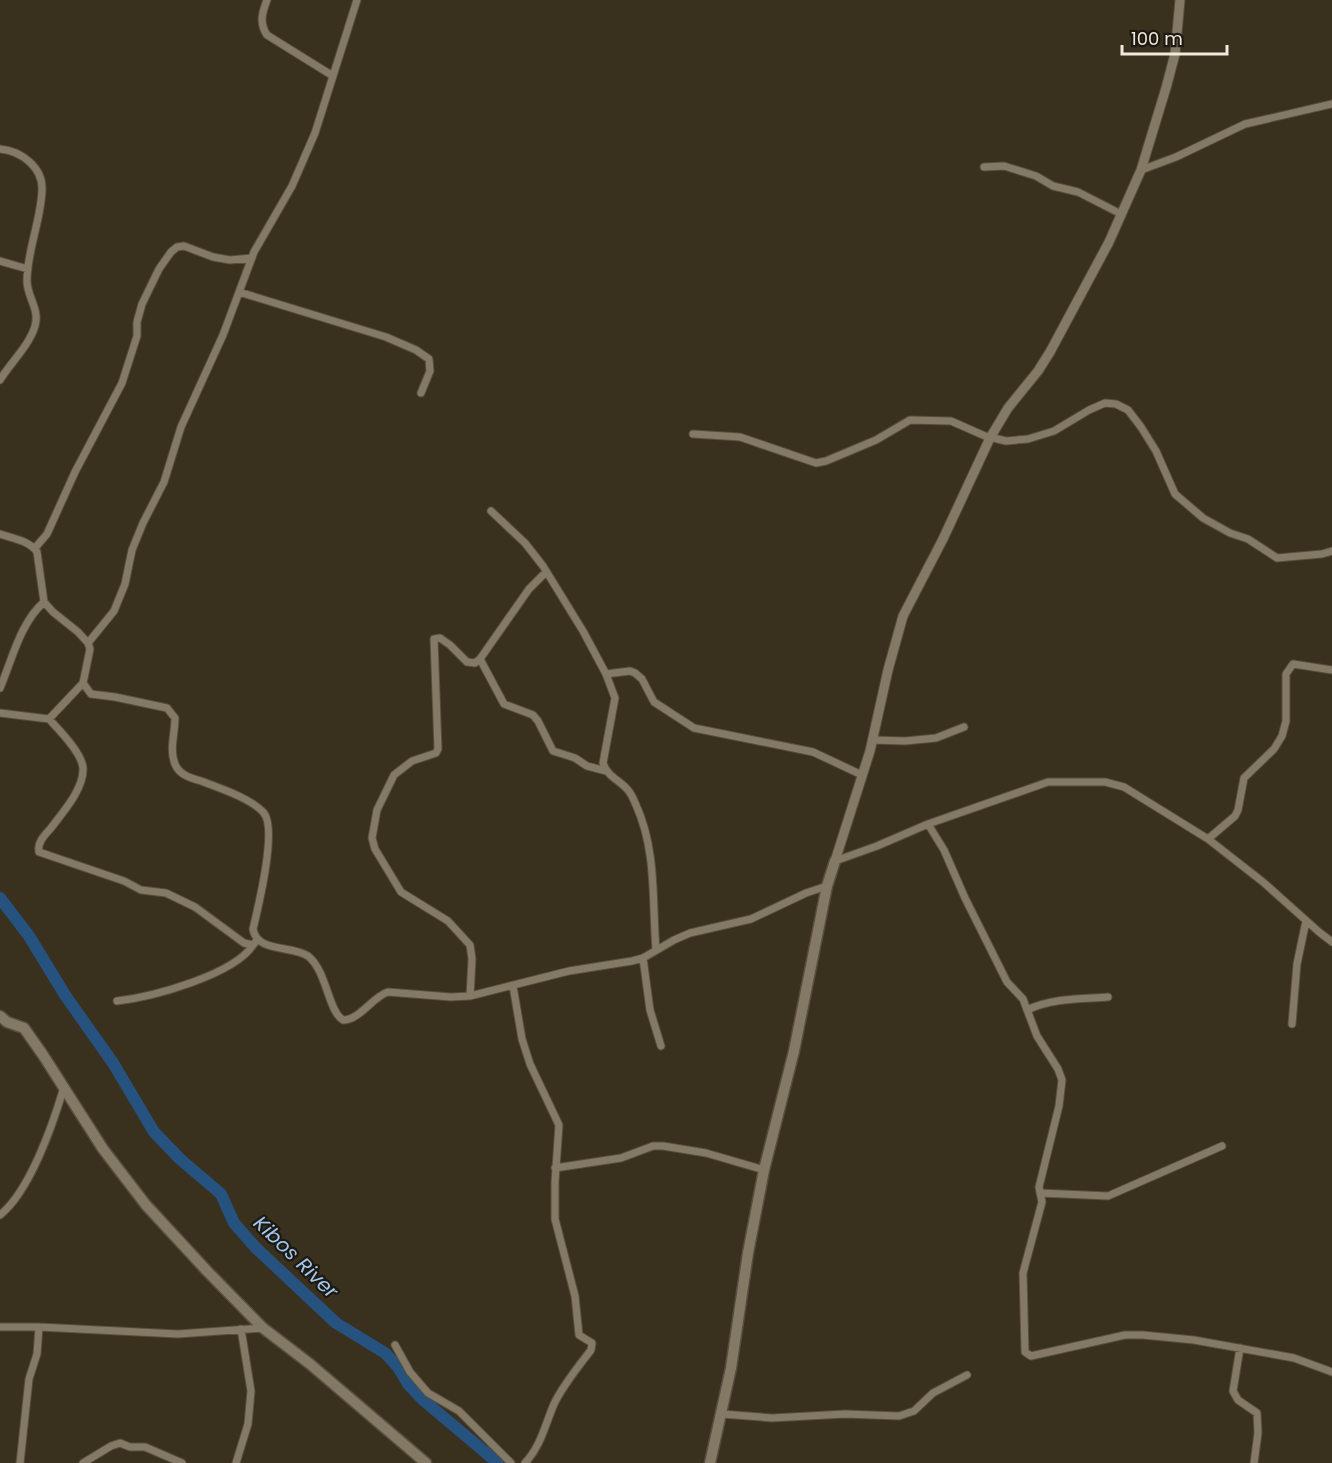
<svg xmlns="http://www.w3.org/2000/svg" width="1332" height="1463" viewBox="0 0 1332 1463" font-family="Poppins,sans-serif">
  <style>
    .lines { fill: none; stroke-linecap: round; stroke-linejoin: round }
    .river { stroke: #25527f; stroke-width: 12 }
    .minor-casing { stroke: #574e3f; stroke-width: 9 }
    .tertiary-casing { stroke: #574e3f; stroke-width: 11 }
    .secondary-casing { stroke: #574e3f; stroke-width: 13 }
    .minor { stroke: #847965; stroke-width: 7 }
    .tertiary { stroke: #847965; stroke-width: 9 }
    .secondary { stroke: #847965; stroke-width: 10 }
    .labels { text-anchor: middle; dominant-baseline: central; stroke-width: 4.5; stroke-linejoin: round; paint-order: stroke }
    .water-label { font-size: 20px; font-style: italic; fill: #a1c7f1; stroke: #1d1911 }
  </style>
  <rect width="100%" height="100%" fill="#3a301e"/>
  <g class="lines">
    <path class="river" d="M0,898l29,38 36,59 48,68 41,69 26,27 41,35 13,29 22,25 80,75 49,30 13,14 10,17 14,15 76,64"/>
    <g class="minor-casing">
      <path id="minor" d="M267,0c-5,13 -8,23 0,35l66,41
        M0,149c21,2 43,18 42,41 -1,31 -15,60 -15,91 0,16 13,28 8,45 -6,20 -24,36 -35,54
        M984,167l20,-1 32,10 17,10 25,6 43,22
        M1141,170l35,-13 69,-33 87,-20
        M0,261l28,8
        M239,292l147,45 30,13 13,9 1,12 -9,22
        M693,434l47,3 76,26 10,-2 50,-21 34,-20 41,1 34,15 21,5 22,-2 26,-8 35,-21 16,-7 11,1 12,6 13,17 15,24 19,43 28,24 27,15 18,6 29,19 45,-4 10,-3
        M491,511l34,32 18,23 40,65 23,43 9,24 -12,65c4,13 16,17 24,26 4,4 7,11 9,16 21,46 16,97 20,145
        M0,534c12,4 30,7 37,18l7,50 9,10 25,20 10,11 2,6 -7,34 -34,36 -49,-6
        M35,548l12,-14 28,-62 47,-89 15,-47v-14l5,-18 17,-35 12,-17 6,-5 7,-1 29,11 17,3 22,-2
        M88,643l26,-32 11,-27 7,-34 11,-27 21,-41 17,-55 42,-92 31,-83 38,-66 23,-53 42,-133
        M480,659l24,45 29,11 5,6 15,30 22,7 12,8 19,5
        M606,674l24,-3 5,2 7,6 12,23 40,26 119,24 49,23
        M83,683l8,11 24,3 52,11 8,10c0,15 -6,32 0,46 4,11 16,14 26,17 18,7 49,17 62,31 15,15 -5,96 -10,117 4,24 39,16 55,27 19,15 20,55 35,64 17,0 29,-23 45,-28l63,5 19,-1 99,-25 63,-10 11,-3 31,-18 16,-7 61,-14 55,-26 21,-7
        M0,688c12,-28 20,-65 44,-86
        M49,719c10,11 33,34 34,49 1,21 -20,44 -32,60 -6,7 -14,14 -12,24l85,29 17,9 25,3 29,14 49,36 9,2 4,-5
        M873,740l32,1 31,-3 28,-11
        M928,824l16,26 21,48 42,84 16,17 14,37 21,33 4,11 -3,26 -20,81 3,15 -19,71 2,79 6,4 94,-21h18l51,5 100,18 38,14
        M1208,839l27,-23 3,-6 6,-32 30,-29 8,-13 4,-15v-47l7,-10 39,6
        M835,861l42,-15 51,-22 120,-42h57l19,5 84,52 55,43 56,50 13,10
        M643,958l7,52 11,36
        M513,986l9,53 8,25 29,61 -4,57v37l20,77 4,39 13,8 -1,7c-13,17 -28,35 -37,54 -9,21 -13,42 -29,59
        M470,996l2,-37 -2,-14 -22,-24 -47,-29 -26,-43 -3,-11 5,-28 17,-35 18,-14 24,-8 2,-4 -4,-110 6,-1 10,7 17,17 8,1 5,-4 49,-70 17,-17
        M117,1001c35,-4 117,-26 136,-56
        M1027,1010c25,-12 54,-11 81,-13
        M1292,1024l5,-60 9,-43
        M555,1168l66,-10 32,-12h10l43,7 58,17
        M1040,1193l68,3 114,-50
        M0,1215c30,-24 53,-91 64,-128
        M0,1327h39l139,7 85,-6
        M395,1345l15,27 18,21 31,18 52,52
        M1240,1348l-7,43 5,9 19,13 1,20 -4,30
        M722,1414l50,4 73,-4 54,2 15,-5 19,-18 34,-18
        M20,1463l9,-84 8,-25 2,-27
        M83,1463l28,-17 9,-3 10,4h15l37,16
        M236,1463l12,-39 3,-33 -10,-62"/>
    </g>
    <g class="tertiary-casing">
      <path id="tertiary" d="M835,861l35,-110 18,-81 15,-54 40,-77 47,-101 18,-30 30,-37 12,-19 59,-110 32,-72 25,-82 9,-34 5,-54"/>
    </g>
    <g class="secondary-casing">
      <path id="secondary" d="M0,1016l7,6 17,6 19,27 60,94 43,56 61,66 56,57 47,36 116,99
        M710,1463l21,-95 17,-115 16,-83 30,-119 33,-165 8,-25"/>
    </g>
    <use href="#minor" class="minor"/>
    <use href="#tertiary" class="tertiary"/>
    <use href="#secondary" class="secondary"/>
  </g>
  <g class="labels">
    <g class="water-label">
      <text transform="translate(296 1257) rotate(44)">Kibos River</text>
    </g>
  </g>
  <path d="M1122 45v9h105v-9" fill="none" stroke="#efe9de" stroke-width="3"/>
  <text x="1131" y="45" font-size="18" fill="#efe9de" stroke="#1d1911" stroke-width="4.5" paint-order="stroke">100 m</text>
</svg>
